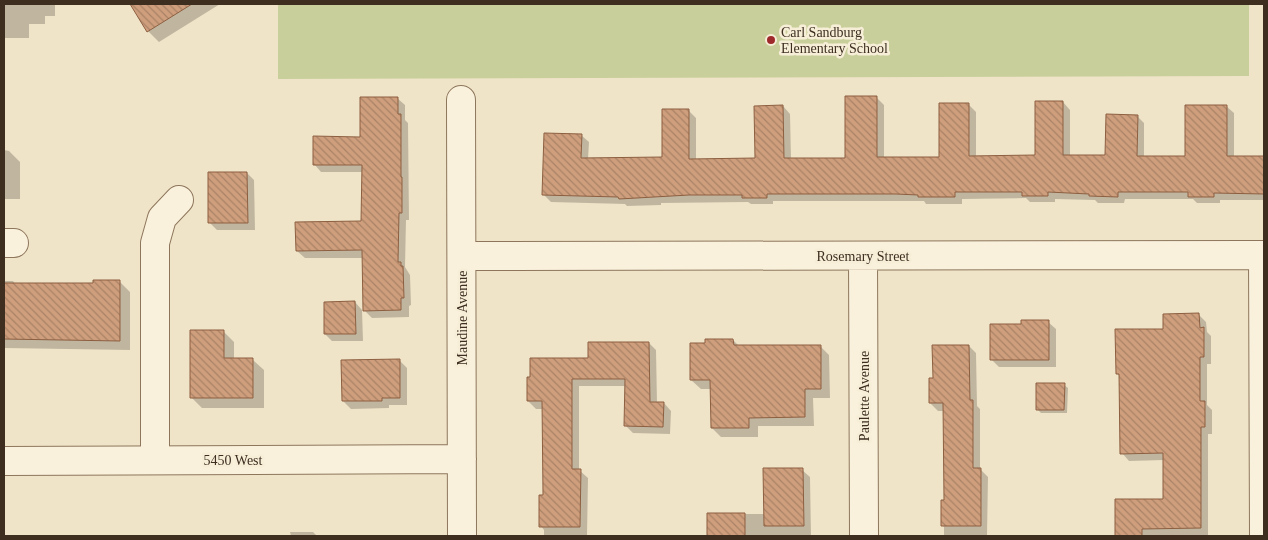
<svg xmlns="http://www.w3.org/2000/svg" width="1268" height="540" viewBox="0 0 1268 540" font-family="Georgia,serif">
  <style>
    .green { fill: #c9cf9b }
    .shadow { fill: #0003 }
    .building { fill: url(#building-back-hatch); stroke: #8d5f41 }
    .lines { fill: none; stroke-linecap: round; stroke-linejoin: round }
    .minor-casing { stroke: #8d765c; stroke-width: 30 }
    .minor { stroke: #faf1dc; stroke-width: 28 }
    .poi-dot { fill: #9e2a2b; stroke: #f7eed8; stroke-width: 2 }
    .labels { text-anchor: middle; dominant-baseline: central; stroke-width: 5; stroke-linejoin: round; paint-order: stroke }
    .poi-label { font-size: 14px; fill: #3d2e20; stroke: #f7eed8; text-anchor: start }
    .street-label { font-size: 14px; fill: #3d2e20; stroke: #f7eed8 }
  </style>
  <defs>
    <pattern id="building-back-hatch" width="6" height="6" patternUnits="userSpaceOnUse" patternTransform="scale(1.25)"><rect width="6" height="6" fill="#cf9f7d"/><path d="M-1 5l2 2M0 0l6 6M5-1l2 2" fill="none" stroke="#a98266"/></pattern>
  </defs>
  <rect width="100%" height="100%" fill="#f0e4c8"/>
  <path class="green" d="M278,4h971v72l-971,3z"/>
  <path class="shadow" d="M4,4h51v12h-10v8h-16v14h-25z
    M131,4h89l-61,38 -11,-11z
    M397,98l8,7v15l3,3 1,97h-3l-1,47 5,8 1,30 -2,1v11l-37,1 -8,-8v-52h-59l-8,-7 66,-28v-51h-42l-7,-8 47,-26z
    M877,98l7,7v54l57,-1 27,-54 8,8v45l61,-1 26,-54 7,8v46l36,1 31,-41 7,7v34h42l40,-51 8,7v44h30v43h-44v3h-23l-4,-4h-68l-1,4h-26l-3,-3 -40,-1v3h-25l-4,-4 -64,1v5h-36l-2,-3h-151v3h-22l-3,-2 -87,1v2l-34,1 -2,-2 -74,-2 -8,-8 38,-59 8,7 -1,18 76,-2 25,-47 7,7v42h60l27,-54 7,8 1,45h56z
    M4,150l5,1 11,11v37h-15v7z
    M247,173l7,7 1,50h-38l-7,-7z
    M4,281h9l3,4h78l26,-3 10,10v58l-126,-2z
    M355,302l7,8 1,31h-31l-7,-7z
    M1199,315l7,7 1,10 4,4v28h-4v41l5,5v24h-4v101l-92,1v-36h48v-40l-35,1 -7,-8 -1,-76 -4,-3 47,-44z
    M1048,322l8,7v38h-57l-7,-7 30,-35z
    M223,331l11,11v18h19l11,10v38h-62l-11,-11z
    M733,340l6,6h81l9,9 1,43h-17l1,28h-56v11h-37l-9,-9v-39h-11l-10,-9 15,-36z
    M649,343l7,7 1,53h7l7,8 -1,23 -37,-1 -7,-7v-40h-47v84l9,8 -1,58h-43v-6l-3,-4 3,-30v-87h-8l-8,-8 61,-42z
    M969,346l7,7 1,53 3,3v60l8,8 -1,59h-43v-9l-2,-2 3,-24v-90h-7l-8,-8 4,-23z
    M399,360l8,8v37h-18v3l-38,1 -8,-8z
    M1064,385l4,3 -1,25h-26l-4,-4z
    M802,470l8,7 1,59h-102l-1,-22h57z
    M290,532h23l4,4h-26z"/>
  <path class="building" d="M130,4h62l-45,28z
    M845,96h32v61h62v-54h30v53l66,-1v-54h28v54h42l1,-41 32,1 -1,41h48v-51h42v51h37v38l-50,-1v4h-26v-5h-70v5l-29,-1v-2l-41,-2v4h-26v-4h-67v5h-37v-2l-22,-1h-129v4h-25v-3h-53l-70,4 -1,-2 -76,-2 2,-62 38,1 -1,24 81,-1v-48h27v50l66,-1 -1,-52 29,-1 1,53h61z
    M360,97h38v17h3v63h1v36h-3l-1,49h3v4h2l1,32h-3v12l-38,1 -1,-61 -66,1 -1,-29 66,-1 1,-56h-49v-29l47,1z
    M208,172h39l1,51h-40z
    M93,280h27v61l-116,-2v-56h89z
    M355,301l1,33h-32v-32z
    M1199,313l1,15 4,-1v30h-4v44h5v26h-4v101l-59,1v7h-27v-37h48v-46l-43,1 -1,-80h-3l-1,-45h48v-15z
    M1021,320h28v40h-59v-36h31z
    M190,330h34v28h29v40h-63z
    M705,339h28l1,6h87v44h-16v28l-56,1v10h-38l-1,-48h-20v-37h15z
    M588,342h61l1,60h14l-1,25 -39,-1 1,-47h-53v90h9l-1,58h-41v-32h4l-1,-94h-15v-24h3v-19h58z
    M932,345h37l1,55h3v68h8v58h-40v-26h3l-1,-97h-14v-25h4z
    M400,359v39h-18v3h-40l-1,-41z
    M1036,383h29l-1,27h-28z
    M763,468h40l1,58h-40z
    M707,513h38v23h-38z"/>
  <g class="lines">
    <g class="minor-casing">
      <path id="minor" d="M461,100l1,436
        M4,243h10
        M1263,255l1,281
        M462,256l802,-1
        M863,256l1,280
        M155,460v-217l7,-25 17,-18
        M4,461l458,-2"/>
    </g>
    <use href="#minor" class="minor"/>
  </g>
  <circle class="poi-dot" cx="771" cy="40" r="5"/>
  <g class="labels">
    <g class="poi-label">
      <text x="781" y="32">Carl Sandburg<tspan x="781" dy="16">Elementary School</tspan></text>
    </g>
    <g class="street-label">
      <text x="863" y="256">Rosemary Street</text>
      <text transform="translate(462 318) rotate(-90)">Maudine Avenue</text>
      <text transform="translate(864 396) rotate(-90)">Paulette Avenue</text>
      <text x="233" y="460">5450 West</text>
    </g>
  </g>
  <rect width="1268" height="540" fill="none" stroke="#3d2e20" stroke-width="10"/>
</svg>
